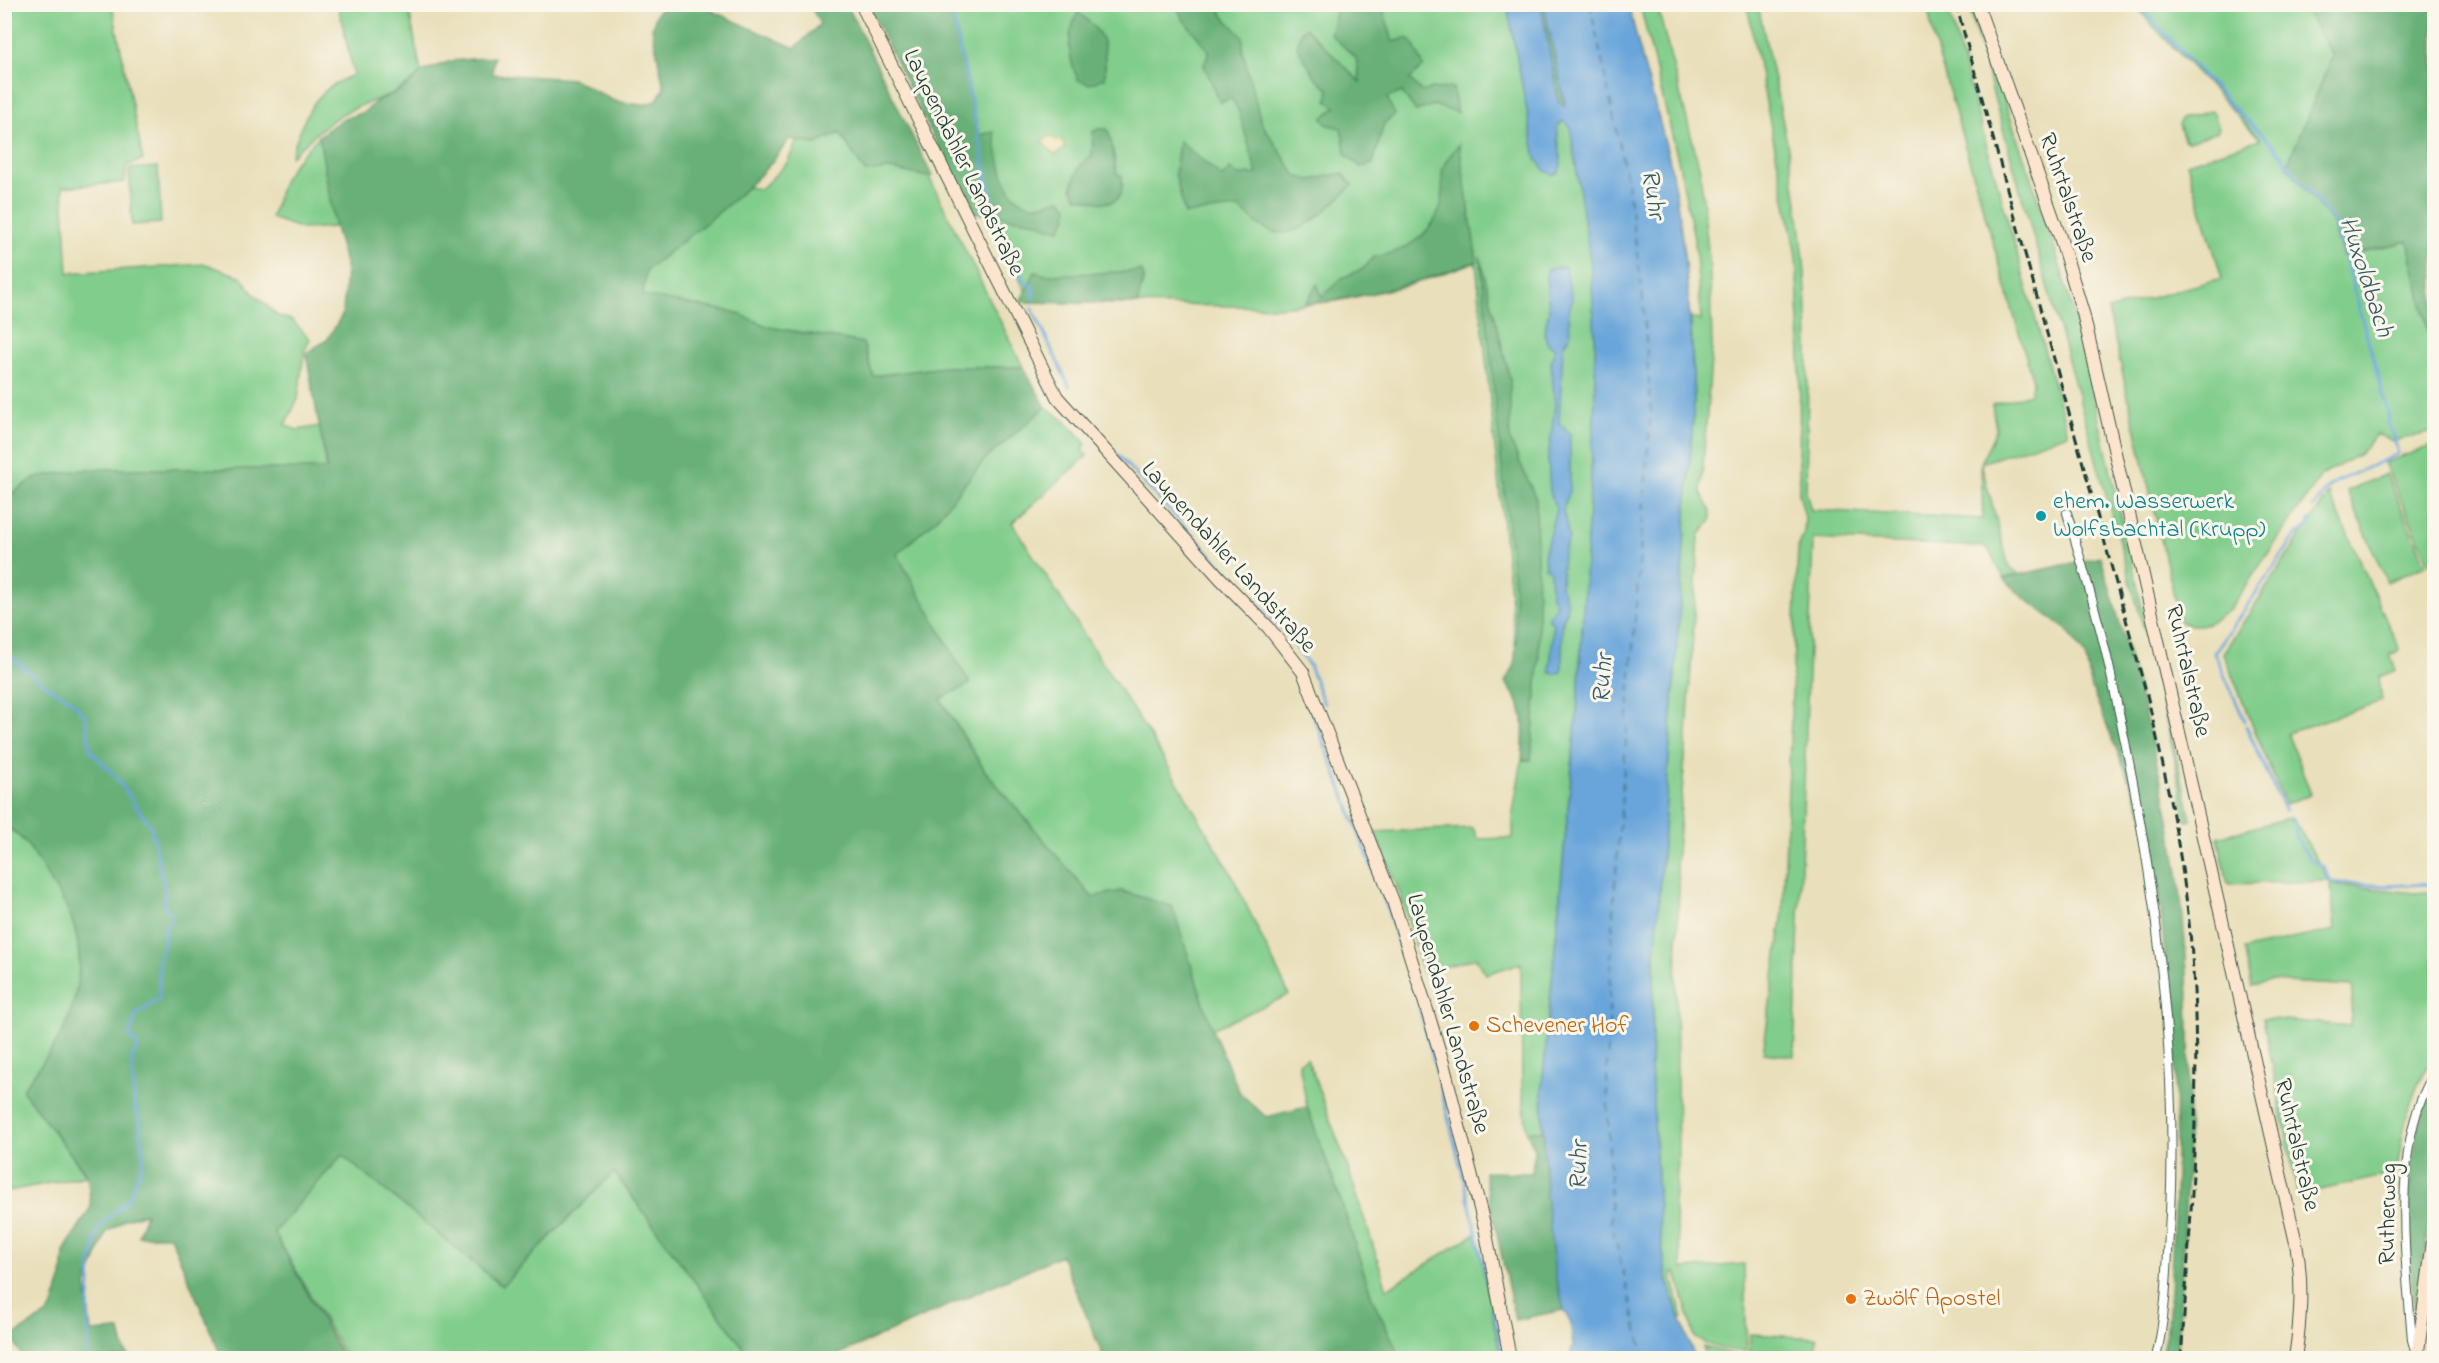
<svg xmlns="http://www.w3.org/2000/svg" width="2439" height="1363" viewBox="0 0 2439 1363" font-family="'Indie Flower',sans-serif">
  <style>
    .green { fill: #81cd8b; stroke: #508560; stroke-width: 1.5 }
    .forest { fill: #68b077; stroke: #447656; stroke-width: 1.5 }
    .sand { fill: #eeda9e; stroke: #868c69; stroke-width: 1.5 }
    .water { fill: #69a5da; stroke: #447187; stroke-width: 1.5 }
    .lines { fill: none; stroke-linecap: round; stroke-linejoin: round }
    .stream { stroke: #69a5da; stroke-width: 3 }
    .ferry { stroke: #355c66; stroke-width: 1.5; stroke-dasharray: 8 6; stroke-linecap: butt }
    .street-casing { stroke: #3d5548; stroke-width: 10 }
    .secondary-casing { stroke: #3d5548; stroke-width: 14 }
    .street { stroke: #fff; stroke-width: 8 }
    .secondary { stroke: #fce5cf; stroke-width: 12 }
    .rail { stroke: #1f3d34; stroke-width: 3; stroke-dasharray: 9 4.5; stroke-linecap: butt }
    .culture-dot { fill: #0f9aa8; stroke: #fbf7ec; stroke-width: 2 }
    .food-dot { fill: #e8710a; stroke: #fbf7ec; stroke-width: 2 }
    .labels { text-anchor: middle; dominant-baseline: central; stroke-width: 6; stroke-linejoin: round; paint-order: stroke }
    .street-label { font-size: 24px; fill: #1f3d34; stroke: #fbf7ec }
    .culture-label { font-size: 24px; fill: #0d838f; stroke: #fbf7ec; text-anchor: start }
    .food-label { font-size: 24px; fill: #c56008; stroke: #fbf7ec; text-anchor: start }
    .water-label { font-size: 26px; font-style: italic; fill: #355c66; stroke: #fbf7ec }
  </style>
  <rect width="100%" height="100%" fill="#fbf7ec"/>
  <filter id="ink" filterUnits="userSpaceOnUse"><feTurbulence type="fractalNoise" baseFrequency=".0167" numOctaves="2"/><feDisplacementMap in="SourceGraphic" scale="12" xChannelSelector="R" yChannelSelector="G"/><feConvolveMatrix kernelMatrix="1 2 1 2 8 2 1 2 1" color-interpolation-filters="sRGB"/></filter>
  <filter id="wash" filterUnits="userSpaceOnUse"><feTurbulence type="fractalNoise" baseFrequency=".008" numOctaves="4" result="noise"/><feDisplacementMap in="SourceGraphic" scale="24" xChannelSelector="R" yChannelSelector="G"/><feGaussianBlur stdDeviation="1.35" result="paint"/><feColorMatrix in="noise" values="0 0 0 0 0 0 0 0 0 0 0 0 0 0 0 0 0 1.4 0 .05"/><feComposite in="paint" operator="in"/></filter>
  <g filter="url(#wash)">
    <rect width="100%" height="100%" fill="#e9dfba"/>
    <path class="green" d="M5,5h107l31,155 -17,6 -1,16 -62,5 5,86 138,-9 35,13 12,16 25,23 14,4 18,19 -6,13 -6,47 -13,26 12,5 23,-4 7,44 -238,-1 -52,8 -32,21z
      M338,5h70l13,67c-25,26 -47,26 -77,41 -18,9 -39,31 -54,44 15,-39 21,-67 64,-82z
      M868,5h682l24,120 18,140 6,96 -20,340 -36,387 1,42 -16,2 -5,-45 -1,-124 -35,11 -10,-16 -53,15 -21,-74 -27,-67 98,-4 5,11 35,-1v-26l9,-52 9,-1 7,-92 -20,4 -42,-409 -66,23 -73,16 -58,6 -248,-5 -120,-239z
      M1640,5h17l43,165 10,100 2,76 -11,146 10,19v10l-12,14 -12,199 -11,130 3,17 -3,105 2,176 -4,42 8,65 62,-5 3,87c-16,1 -40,-5 -52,-13l-19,-65h-5l12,45 -3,1 -14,-45 -6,-42 -9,-166 3,-97 40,-566 -3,-86 10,4 -6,-78 -16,-79z
      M1747,5h11c17,81 37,163 45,246 8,80 4,161 3,242l5,17 172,9 -2,-56 15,-33 -4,-25 38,-11 3,-13 -99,-342 -7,-34h20l121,429 -87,29 28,104 12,9 -17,2 -17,-31 -174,-8 -19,517 -31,-3 20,-141 15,-364 6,-15 1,-16 -6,-24 1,-149 -4,-89z
      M1968,5h4l82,241 23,79 114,494 -5,1 -12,-65 -27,-115z
      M2136,5h167l30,50 -46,111 45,56 11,34 65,-15 26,116v75l-42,9 -15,-7 -16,19 -39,22 -93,135c-15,12 -29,20 -49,12l-72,-312 114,-32 -35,-115 73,-24 -110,-116z
      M2211,111l3,2 5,15 -2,4 -29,10 -4,-2 -5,-16 2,-5z
      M840,133l25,39 25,-4 39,9 94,190h-78l-72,9 -10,-33 -94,-16 -35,-15 -91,-16 2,-25 102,-84 14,2 26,-26 9,-21 20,2z
      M319,136l16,91 -33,2 -31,-11 13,-39 11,-17z
      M158,167l3,56 -29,2 -3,-56z
      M1046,407l19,14 21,23 -3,7 4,5 -75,67 141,218 77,130 59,124 -77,34 -40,-122 -50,-16 -30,7 -107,-127 -45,-73 30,-14 -74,-130 39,-34 50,-61z
      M2434,445v115l-5,3 -45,-100z
      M2386,474l40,91 -39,17 -40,-91z
      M2329,493l71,157 -10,5 6,15 -17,7 3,24 -95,32 24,61 -26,10 -62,-151z
      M2288,818l11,10 30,53 -101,3 -10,-47z
      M4,826c22,11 32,31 44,51 10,16 21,31 26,49 10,32 4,73 -10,103 -11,22 -28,42 -42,61l65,86 -79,15 -4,-32z
      M2331,884l84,9 19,-2v166c-25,34 -32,75 -37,116l-99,22 -35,-177 87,8 3,-40 -83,-5 -18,5 -8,-37 91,-19z
      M1307,1058l40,107 40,124 89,-56 25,125h-100l-29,-60 -30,-94 -35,-97 -8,-44z
      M342,1155l160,131 112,-114 137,186h-405l-72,-126z
      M1750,1334l67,4 -2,20h-65z
      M1703,1347l45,11h-41z"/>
    <path class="forest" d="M670,5h29l96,43 25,-24 -10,-19h37l85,171 -3,1 -39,-8 -25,3 -25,-39 -24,11 -27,-5c-31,49 -98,94 -143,132l-3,25 91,16 35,15 94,16 10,33 72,-9h78l23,40 -61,52 -50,61 -38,34 73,130 -30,15 45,72 107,126 29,-6 51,15 40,123 28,64 26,24 41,-10 35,97 30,94 29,60h-297l-43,-103 -230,103h-80l-137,-186 -112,114 -160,-131 -68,77 69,126h-121l-52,-122h-32l8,-23 -20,6 -20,14 -20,52 5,47 29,-2 4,18 5,10h-106l-12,-21 35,-22 7,-9 9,-29 2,-26 27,-44 -4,-32 -65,-85c14,-19 31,-39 42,-61 14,-30 20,-71 10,-103 -5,-18 -16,-33 -26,-49 -12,-20 -22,-40 -43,-51v-328l32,-21 52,-8h238l-21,-116 21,-13 16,-26 3,-47 -11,-40 -16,-91 22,-16 23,-8 14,-12 14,-5 18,-11 11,-12 30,-11 43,-4 -2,17 81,5 41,22 28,4 14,-4 8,-13 -12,-60 5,-16z
      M868,5h83l28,130 15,-3c6,25 7,69 39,73 10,1 19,-4 28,-6l7,7 -1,11 -7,12 -11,-1 -12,-6 -66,-10z
      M1176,5h41l7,12 19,20v15l18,70 35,54 14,4 32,-7 11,12c-21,18 -54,59 -85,45 -11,-4 -20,-16 -30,-22l-53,6 -10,-40 4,-33 43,36 8,-8 8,6 19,-1 -18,-62 -7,-13 -12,3 -16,-37 5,-14 -26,-32z
      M1338,5h44l11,37 13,-4 5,2 13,26 -14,13 12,13 9,-3 22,-1 4,25 -23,-8 -18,6 -14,-19 -15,6 8,17 -11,8 -11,41 -12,3 -15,-12 -5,-27 -13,-3 -6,-7 14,-11 -9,-6 2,-12 -13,-11 -19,-31 4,-16 5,-3 54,54 -4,-24 -26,-24z
      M1541,5h3l21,102 -6,-4z
      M2303,5h131v352l-26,-116 -65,15 -11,-34 -45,-56 46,-111z
      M1078,12c29,24 27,29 27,66l-16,6 -11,-4c-11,-26 -12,-43 0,-68z
      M1098,129h9c7,15 6,29 10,45l5,2c3,36 -20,27 -45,21l-5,-9c3,-12 7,-28 20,-31l1,-25z
      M1459,144l18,117c-58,21 -110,37 -172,43l12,-20 5,13 20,-19 21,-9 11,-12c31,-4 61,-24 68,-56 2,-11 -2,-23 1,-33 2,-8 11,-17 16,-24z
      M1480,256l30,123v61l26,59 3,158 -8,103h-9c2,-35 6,-50 -17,-78l9,-15 3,-29 -4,-63z
      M1142,271l2,7 -7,26 -117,-2 15,-30 11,3z
      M2101,557c29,104 62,209 77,317 21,161 8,323 -1,484h-16l8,-43 7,-141 -1,-115 -16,-166 -13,-72 -54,-132 -7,-34 -19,-26 -47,-35 -15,-16z
      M2434,1082v92l-18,156c-7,-84 -18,-169 18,-248z
      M1543,1130c3,61 6,121 21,180l-49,10 -31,-148 48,1 2,-24 -7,-17z"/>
    <path class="sand" d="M1050,136l7,5 5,-1 3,9 -10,6 -13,-13z"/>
    <path class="water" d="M1507,5h34l18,98 6,3 -21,-101h85c11,53 29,105 41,158 16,79 21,159 24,240l-40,566 -3,97 9,166 6,42 7,25 22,59h-126l4,-12 -2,-22 -7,-14 -9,-35 -9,-81 -4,-106 36,-387 17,-301v-60l-4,-74 -21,-139 -7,-6 -6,6 4,37 -2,8 -6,3 -8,-4 -9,-12z
      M1565,266l7,33 -3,14 1,22 -7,11 -4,77 11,11v57l-7,18 6,29 -6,14 -2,34 6,16 -1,11 -4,10v49l-8,2 -4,-2 3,-48 -5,-6 8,-14 -5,-10 -1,-23 -5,-4 -1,-12 12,-46 -6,-17 -2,-33 7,-54 -4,-42 4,-15 -7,-4 -4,-11 5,-22 -3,-35 2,-7z"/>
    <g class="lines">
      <path class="stream" d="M950,4l47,219 28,60 9,4 -1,12
        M2137,4l92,99 43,41 61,77 12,35 44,161 -1,7 6,12 4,18 -67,30 -18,24
        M1032,308l37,78
        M1110,447l177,188 22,30 15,39
        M4,651l41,34 25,15 15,15 6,36 24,25 36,51 14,64 -1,14 8,14 -9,11 2,10 -6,21v37l-22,16 -8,21 9,12 -6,13 3,50 4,7 4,45 -14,37 -31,29 -7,38 -3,45v47
        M1311,709l74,192 29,91
        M2245,721l-31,-68 81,-116 12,-10 3,-8
        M2246,726l39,85
        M2291,818l5,7 -1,7 7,16 8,11 14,8 7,15 54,4 49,-2
        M1419,1007c32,116 61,232 84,351"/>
      <path class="ferry" d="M1590,4l37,177 15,108 9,120 -38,504 -6,156 4,152 33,137"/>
    </g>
  </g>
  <g filter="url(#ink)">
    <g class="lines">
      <g class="street-casing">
        <path id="street" d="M2067,513c14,48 29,96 40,144 41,183 72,369 63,557 -3,49 -3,97 -14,144
          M2416,1353l-4,-13c-6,-79 -22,-196 22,-266"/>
      </g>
      <g class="secondary-casing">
        <path id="secondary" d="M861,4l196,393 163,181 48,49 35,45 90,229 30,96 20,66 42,165 25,130
          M1977,4l83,233 23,76 213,930c7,40 5,75 -1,115
          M2417,1358l17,-124"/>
      </g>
      <use href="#street" class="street"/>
      <use href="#secondary" class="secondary"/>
      <path class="rail" d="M1956,4l192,695c21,90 40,181 45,273 8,129 -3,258 -12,386"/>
    </g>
  </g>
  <circle class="culture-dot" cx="2041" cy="516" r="6"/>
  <g class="food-dot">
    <circle cx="1474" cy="1026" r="6"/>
    <circle cx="1851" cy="1299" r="6"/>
  </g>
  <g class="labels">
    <g class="street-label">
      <text transform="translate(963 163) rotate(64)">Laupendahler Landstraße</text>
      <text transform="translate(2067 198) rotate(71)">Ruhrtalstraße</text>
      <text transform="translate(1228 558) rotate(48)">Laupendahler Landstraße</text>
      <text transform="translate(2187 671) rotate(77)">Ruhrtalstraße</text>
      <text transform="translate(1447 1014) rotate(74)">Laupendahler Landstraße</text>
      <text transform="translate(2296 1145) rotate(77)">Ruhrtalstraße</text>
      <text transform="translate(2389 1214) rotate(-89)">Rutherweg</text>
    </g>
    <g class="culture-label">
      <text x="2053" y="502">ehem. Wasserwerk<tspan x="2053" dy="28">Wolfsbachtal (Krupp)</tspan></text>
    </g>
    <g class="food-label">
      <text x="1486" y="1026">Schevener Hof</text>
      <text x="1863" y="1299">Zwölf Apostel</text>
    </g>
    <g class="water-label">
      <text transform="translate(1652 194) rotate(82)">Ruhr</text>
      <text transform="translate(2365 277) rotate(72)">Huxoldbach</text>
      <text transform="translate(1604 679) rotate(-86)">Ruhr</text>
      <text transform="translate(1580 1166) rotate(-88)">Ruhr</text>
    </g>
  </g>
  <rect width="2439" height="1363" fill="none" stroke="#fbf7ec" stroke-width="24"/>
</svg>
